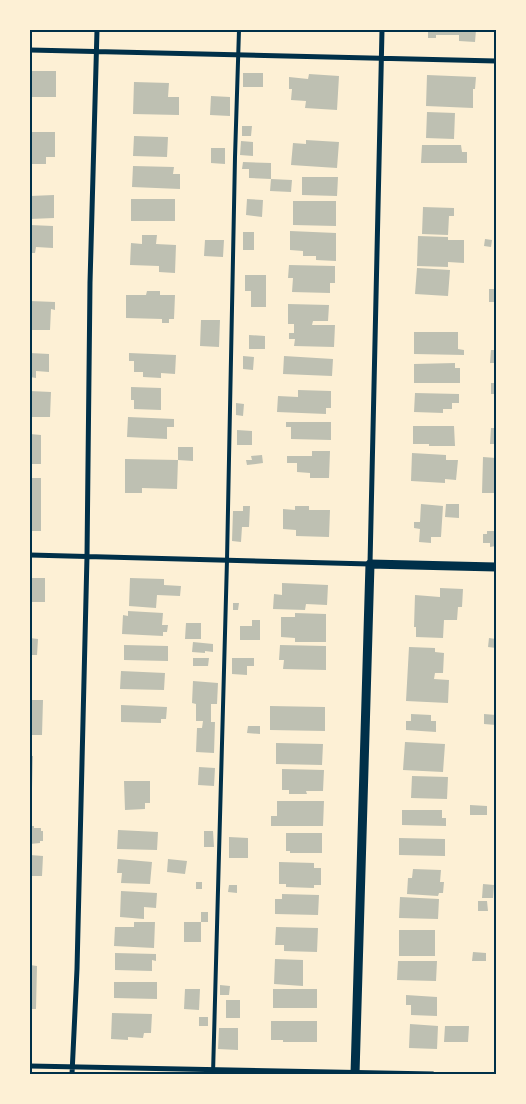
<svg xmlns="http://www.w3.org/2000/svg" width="526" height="1104" viewBox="0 0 526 1104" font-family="Quicksand,sans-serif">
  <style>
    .building { fill: #bec0b2 }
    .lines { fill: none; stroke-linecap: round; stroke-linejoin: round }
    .service { stroke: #003049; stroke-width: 4 }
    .minor { stroke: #003049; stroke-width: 5 }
    .tertiary { stroke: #003049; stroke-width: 9 }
    .neatline { fill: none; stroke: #003049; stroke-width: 2 }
  </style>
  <rect width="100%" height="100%" fill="#fdf0d5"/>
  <path class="building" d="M428,30h48l-1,12 -16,-1v-6h-23v3h-8z
    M30,71h26v26h-26z
    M243,73h20v14h-20z
    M309,74l30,2 -2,34 -32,-2 1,-7 -15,-1 1,-11h-3v-12l19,2z
    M427,75l49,2 -1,12h-2v19l-47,-2z
    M134,82l35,1 -1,14h11v18l-46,-1z
    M211,96l19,1v19l-20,-1z
    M427,112l28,1 -1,26 -28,-1z
    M242,126h10l-1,10h-9z
    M30,132h25v25h-9v7h-16z
    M134,136l34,1 -1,20 -34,-1z
    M306,140l33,2 -2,26 -46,-3 2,-22 13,1z
    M241,141l12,1v14l-13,-1z
    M422,145h39l1,7h5v11h-46z
    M211,148h14v16l-14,-1z
    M243,162l28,1v16l-22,-1v-9h-7z
    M133,166l41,1 -1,7h7v15l-48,-2z
    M302,177h36l-1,19 -35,-1z
    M271,179l21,1 -1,12 -21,-1z
    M54,195v23l-24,1v-23z
    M131,199h44v22h-44z
    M247,199l16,1 -1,17 -16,-2z
    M293,201h43v25l-43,-1z
    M423,207l31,1v8h-5l-1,19 -26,-1z
    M30,225l23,1v22l-17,-1 -1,6h-5z
    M290,231l46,2v28l-20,-1v-4h-13v-5l-13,-1z
    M243,232h11v18h-11z
    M142,235h15l-1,9 20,1 -1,28 -16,-1v-6l-29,-1 1,-22 11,1z
    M418,236l30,1v3h16v23l-16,-1v5l-31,-1z
    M485,239l7,1 -1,7 -7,-1z
    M205,240h19l-1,17 -19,-1z
    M289,265l46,1v17h-5v10l-38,-1 1,-14h-5z
    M417,268l33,2 -2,26 -33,-2z
    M245,275h21v32h-15v-16h-6z
    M489,289h7v13h-7z
    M147,291h13v4h15l-1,24h-5v4h-7v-4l-36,-1v-23h20z
    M30,301l25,1v8l-4,-1 -1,21h-20z
    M288,304l41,1 -1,16h-15l-1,4h23l-1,22 -40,-1 1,-7h-6v-6h5v-9h-6z
    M201,320h19l-1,27 -19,-1z
    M414,332h44v17l6,1v5l-50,-1z
    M249,335l16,1v13h-16z
    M491,350h5v13h-6z
    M30,353l19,1v18l-13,-1v7l-6,-1z
    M129,353l47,2 -1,19 -14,-1v5l-18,-1v-5h-9v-11h-5z
    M243,356l11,1 -1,13 -10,-1z
    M284,356l49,3 -1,17 -49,-2z
    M455,363v5h5v15h-46v-19z
    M491,383h5v11h-5z
    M131,387l30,1v22l-27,-1v-9h-3z
    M298,390l33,1v17h-5v6l-49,-2 1,-16 20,1z
    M30,391l21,1 -1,25h-20z
    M415,393l44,1v9h-7v6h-9v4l-29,-1z
    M236,403l8,1 -1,12 -7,-1z
    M128,417l46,2v8h-7v12l-40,-2z
    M286,422h45v18l-40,-1v-12h-5z
    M413,426h41l1,20h-26v-2h-16z
    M491,428h5v16h-6z
    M237,430l15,1v14h-15z
    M30,434l11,1v29h-11z
    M178,447h15v14l-15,-1z
    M312,451h18l-1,27h-19v-5l-13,-1v-9h-10v-7h25z
    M412,453l34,2v5h12l-2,20 -11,-1v4l-34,-2z
    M262,455l1,8 -16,2 -1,-5h6l-1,-4z
    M483,457l13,1v35h-14z
    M125,459l53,1 -1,29 -35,-1v5h-17z
    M30,478h11v53h-11z
    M421,504l22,2 -2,31h-10v6l-12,-1 1,-13 -6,-1v-6h6z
    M446,504h13v14l-14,-1z
    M243,506h7l-1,21h-7l-1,15 -9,-1 1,-30h10z
    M295,506h14v4h21l-1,27 -33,-1v-6l-13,-1v-20l12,1z
    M487,531h9v15l-6,1v-4h-7v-9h4z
    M30,578h15v24h-15z
    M130,578l34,1v6l17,1 -1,10 -23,-1 -1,13 -27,-2z
    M282,583l46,2 -1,20 -21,-1 -1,6 -32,-1 1,-15 8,1z
    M440,588l23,1 -1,18h-4l-1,13h-13l-1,18 -27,-1v-10h-2l1,-32 25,2z
    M233,603h6l-1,7h-5z
    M128,611l35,2 -1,12h6l-1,7h-4v4l-41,-2 1,-19 5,1z
    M295,613l31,1v28h-31v-4l-14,-1v-20h14z
    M252,620h8v20h-20v-14h12z
    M186,623h15v16h-16z
    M30,638l8,1 -1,16h-7z
    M489,638l7,1v9l-8,-1z
    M193,642l20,2v8l-8,-1v2l-13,-1z
    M124,645l44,1v15l-44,-1z
    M280,645l46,1v24l-43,-1 1,-9h-5z
    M409,647l26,1v4l9,1 -1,20h-8l-1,6 15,1 -1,23 -42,-2z
    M193,658h16l-1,8h-15z
    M232,658h22v8h-7v9l-15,-1z
    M121,671l44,2 -1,17 -44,-1z
    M193,681l25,2 -1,21h-6v18h4l-1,31 -18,-1 1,-24h5l1,-7h-7v-17l-4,-1z
    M30,700h13l-1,35h-12z
    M121,705l46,2 -1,12h-5v4l-40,-1z
    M270,706l55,1v24l-55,-1z
    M411,714l20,1v6h5v11l-30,-2v-9h5z
    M484,714l12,1v10l-12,-1z
    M248,726h12v8l-13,-1z
    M405,742l40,2 -2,28 -40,-2z
    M276,743l47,1 -1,21 -46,-1z
    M30,756h3l-1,32h-2z
    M199,767l16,1 -1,18 -16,-1z
    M282,769l42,1 -1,21h-17l1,3h-18v-4h-7z
    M412,776l36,1 -1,22 -36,-1z
    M124,781h26v22h-5v6l-20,1z
    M277,801h47l-1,25h-52v-10h6z
    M470,805l17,1v9h-17z
    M402,810h40v8h4v8l-44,-1z
    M30,826h4v2h7v3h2v10h-3v2l-10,1z
    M118,830l40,2 -1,18 -40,-1z
    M204,831h9l1,16h-10z
    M286,833h36v20h-32v-2h-4z
    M229,837l19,1v20h-19z
    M399,838l46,1v17l-46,-1z
    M30,855l13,1 -1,20h-12z
    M118,859l34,3 -2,22 -29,-1 1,-10h-5z
    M168,859l19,2 -2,13 -18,-2z
    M279,862l35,1v5h7v17h-7v3l-28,-1v-3h-7z
    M413,869l28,1 -1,12h4l-1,11h-4l-1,3 -31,-2 1,-16h4z
    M196,882h6v7h-6z
    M483,884l11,1 -1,13h-11z
    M229,885h8v8l-9,-1z
    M121,891l36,2 -1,15 -12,-1v12l-24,-2z
    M282,894l37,1 -1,20 -43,-1v-15h7z
    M400,897l39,2 -1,20 -39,-1z
    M478,901h9l1,10h-10z
    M201,912h7v10h-7z
    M134,922h21l-1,26 -40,-2 1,-19h19z
    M184,922h17v20h-17z
    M276,927l42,1 -1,24 -33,-1v-6h-9z
    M399,930h36v26h-36z
    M473,952l13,1v8h-14z
    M115,953l41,1v7l-4,-1v11l-37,-1z
    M275,959l28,1v26l-29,-2z
    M398,961h39l-1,20 -39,-1z
    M30,965l7,1 -1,43h-6z
    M114,982h43v17l-43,-1z
    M220,985l10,1 -1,9h-9z
    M185,989h15l-1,21 -15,-1z
    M273,989h44v19h-44z
    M406,995l31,2v19l-26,-1v-10h-5z
    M226,1000h14v18h-14z
    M112,1013l40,1 -1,19h-7l-1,5 -15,-1v3l-17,-1z
    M199,1017h9v9h-9z
    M271,1021h46v21h-34v-2h-12z
    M410,1024l28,2 -1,23 -28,-1z
    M445,1026h24l-1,16h-24z
    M219,1028h19v22l-20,-1z"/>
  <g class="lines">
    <path class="service" d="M213,1074l14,-514 8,-403 4,-127"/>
    <path class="minor" d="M30,50l466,11
      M30,555l340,9 12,-534
      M30,1066l403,8
      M72,1074l5,-105 10,-413 3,-273 7,-253"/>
    <path class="tertiary" d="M355,1074l15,-510 126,3"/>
  </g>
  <rect width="526" height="1104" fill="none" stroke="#fdf0d5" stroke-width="62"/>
  <rect x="31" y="31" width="464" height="1042" class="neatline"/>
</svg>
